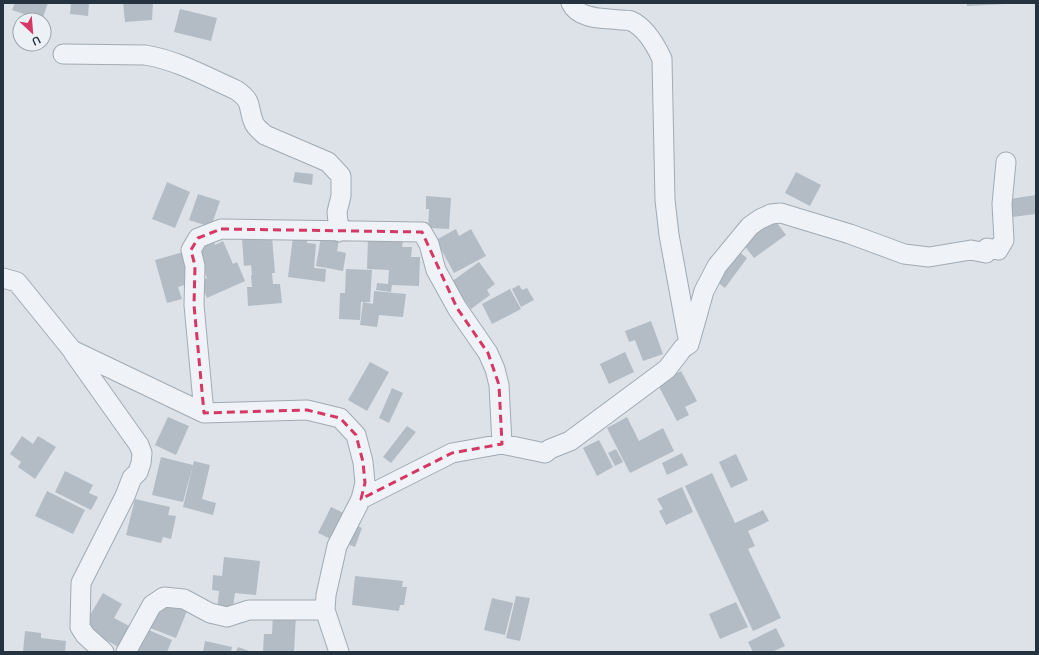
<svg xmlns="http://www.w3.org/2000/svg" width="1039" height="655" viewBox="0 0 1039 655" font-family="Mulish,sans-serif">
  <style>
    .building { fill: #b3bcc5 }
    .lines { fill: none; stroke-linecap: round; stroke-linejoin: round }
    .minor-casing { stroke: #a1aab2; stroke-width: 21 }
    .minor { stroke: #eff2f6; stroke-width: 19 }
    .marked { fill: none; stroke: #d73764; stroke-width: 3; stroke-dasharray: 8 5; stroke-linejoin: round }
  </style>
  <rect width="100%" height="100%" fill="#dce2e8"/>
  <path class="building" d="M15,3h33l-6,17 -30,-10z
    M71,3h18l-1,13 -18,-2z
    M123,3h30l-1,17 -27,2z
    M967,3h37v1l-37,2z
    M180,9l37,9 -6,23 -37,-9z
    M295,172l18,2 -1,11 -19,-3z
    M796,172l25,13 -11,21 -25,-13z
    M167,182l23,10 -15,36 -23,-9z
    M198,194l22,7 -9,26 -22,-7z
    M1036,195v19l-23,3 -3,-18z
    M426,196l25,2 -2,31 -21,-1 1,-19h-3z
    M772,216l14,19 -32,23 -11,-14 21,-16 -3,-4z
    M456,229l3,7 12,-7 15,27 -32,17 -18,-33z
    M272,237l3,36h-3l1,11h7l2,19 -34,3 -1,-19h5l-1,-12 6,-1 -5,1 -1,-10 -7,1 -2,-27z
    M293,237l14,1v5l9,1 -2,24 12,1 -1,13 -37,-5z
    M321,237l18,3 -2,11 9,2 -3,18 -27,-5z
    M368,239l35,2 -1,6h10l-1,10h9l-1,29 -27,-1 -1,7 -15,-2 1,-7 11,1 1,-14 -22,-1z
    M213,240l2,5 8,-4 10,23 4,-2 8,19 -38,17 -7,-17 7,-3 -13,-29z
    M187,251l4,32 -13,4 4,12 -15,4 -12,-43z
    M738,251l9,7 -22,30 -9,-7z
    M479,262l16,22 -8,6 3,5 -19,14 -20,-27z
    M346,269l26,1 -2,32h-9l-1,18 -21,-1 1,-26h5z
    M519,285l3,5 5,-2 7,12 -13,7 -9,-18z
    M510,289l11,20 -29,15 -10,-20z
    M374,291l32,3 -3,23 -24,-2 -2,12 -17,-2 3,-23 10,2z
    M651,321l12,33 -20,7 -8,-21 -6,2 -4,-11z
    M625,352l9,20 -25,12 -9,-20z
    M370,362l19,10 -22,39 -19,-11z
    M681,371l16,30 -12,6 4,8 -12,6 -20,-38z
    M392,388l11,5 -14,30 -10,-5z
    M168,417l21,9 -13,29 -21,-10z
    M627,417l12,24 24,-13 11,23 -44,22 -23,-45z
    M407,426l9,6 -25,31 -8,-6z
    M22,436l11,8 5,-8 18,11 -21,32 -17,-12 3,-5 -11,-8z
    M599,440l14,27 -16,9 -14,-28z
    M616,449l7,13 -8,4 -7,-13z
    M682,453l6,12 -21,10 -5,-12z
    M736,454l12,26 -17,8 -12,-26z
    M161,457l32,8 -10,37 -31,-7z
    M194,461l16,4 -8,34 14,4 -3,12 -30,-8z
    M65,471l28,14 -4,8 9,4 -7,13 -36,-18z
    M712,473l23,50 28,-13 6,11 -21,10 7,15 -7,3 33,69 -28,13 -68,-145z
    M682,487l11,25 -27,13 -7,-14 4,-2 -6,-10z
    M47,491l38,19 -12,24 -38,-18z
    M135,499l35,8 -2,8 8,1 -5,23 -8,-2 -2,6 -35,-8z
    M331,507l15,7 -13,26 -15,-7z
    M353,524l9,4 -7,19 -10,-4z
    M224,557l36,4 -4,34 -21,-2 -3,20 -15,-2 2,-20 -7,-1 1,-15 9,1z
    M355,576l48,5 -1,6h5l-3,18h-4l-1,6 -47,-6z
    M103,593l19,11 -8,14 19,10 -11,21 -39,-22z
    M516,596l14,2 -10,43 -14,-3z
    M492,598l21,5 -8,32 -21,-5z
    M736,602l12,25 -28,12 -11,-25z
    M167,603l20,8 -11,27 -26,-10 8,-22 6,3z
    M273,613l23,1 -2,38 -31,-1 1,-17h8z
    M144,628l28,12 -5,12h-33z
    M776,628l9,18 -13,6h-19l-5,-10z
    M25,631l16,2v5l25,3 -1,11h-42z
    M205,641l27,6 -1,5h-28z
    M238,647l14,5h-16z"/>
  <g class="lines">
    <g class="minor-casing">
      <path id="minor" d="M63,54l82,1c32,5 62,22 91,35 18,12 11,17 18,33 2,5 7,8 11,12l63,27 13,14v20l-4,16 2,20
        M3,278l14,4 55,68 132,63 103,-3 33,8 16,17 7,27 2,21 -4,16 -24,47 -11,49 -1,15 14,42
        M690,341l14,-50 13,-25 33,-40 10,-7 11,-5 10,-1 13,4 56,17 54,20 25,3 42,-7 15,3 1,-5 11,2 6,-10 -2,-36 4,-42
        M73,352l66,93 3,8 -1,10 -3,9 -6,6 -7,18 -44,87 -1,44 5,8 19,17
        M204,413l-10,-108 1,-39 -4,-16 7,-12 23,-9 201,3 7,12 7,26 21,38 31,45 7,16 4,16 3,59
        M361,499l91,-46 50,-9 43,9 5,-4 20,-8 97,-72 16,-21 6,-4 -20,-109 -4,-35 -3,-141c-6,-13 -17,-32 -31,-38 -3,-1 -7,-1 -10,-1 -16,-2 -42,0 -50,-17
        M126,652l26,-47 12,-8 20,2 26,14 17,4 22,-7h76"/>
    </g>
    <use href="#minor" class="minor"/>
  </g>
  <path class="marked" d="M221,229l201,3 35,76 31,45 11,32 3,59 -50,9 -91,46 4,-16 -2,-21 -7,-27 -16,-17 -33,-8 -103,3 -10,-108 1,-39 -4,-16 7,-12z"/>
  <rect width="1039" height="655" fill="none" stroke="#25323f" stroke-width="8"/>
  <g transform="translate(32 32) rotate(154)"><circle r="19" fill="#ecf1f5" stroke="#9ca5ac"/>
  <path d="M0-3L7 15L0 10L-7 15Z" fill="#d73764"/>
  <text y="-6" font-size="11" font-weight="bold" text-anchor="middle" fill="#25323f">U</text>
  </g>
</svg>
